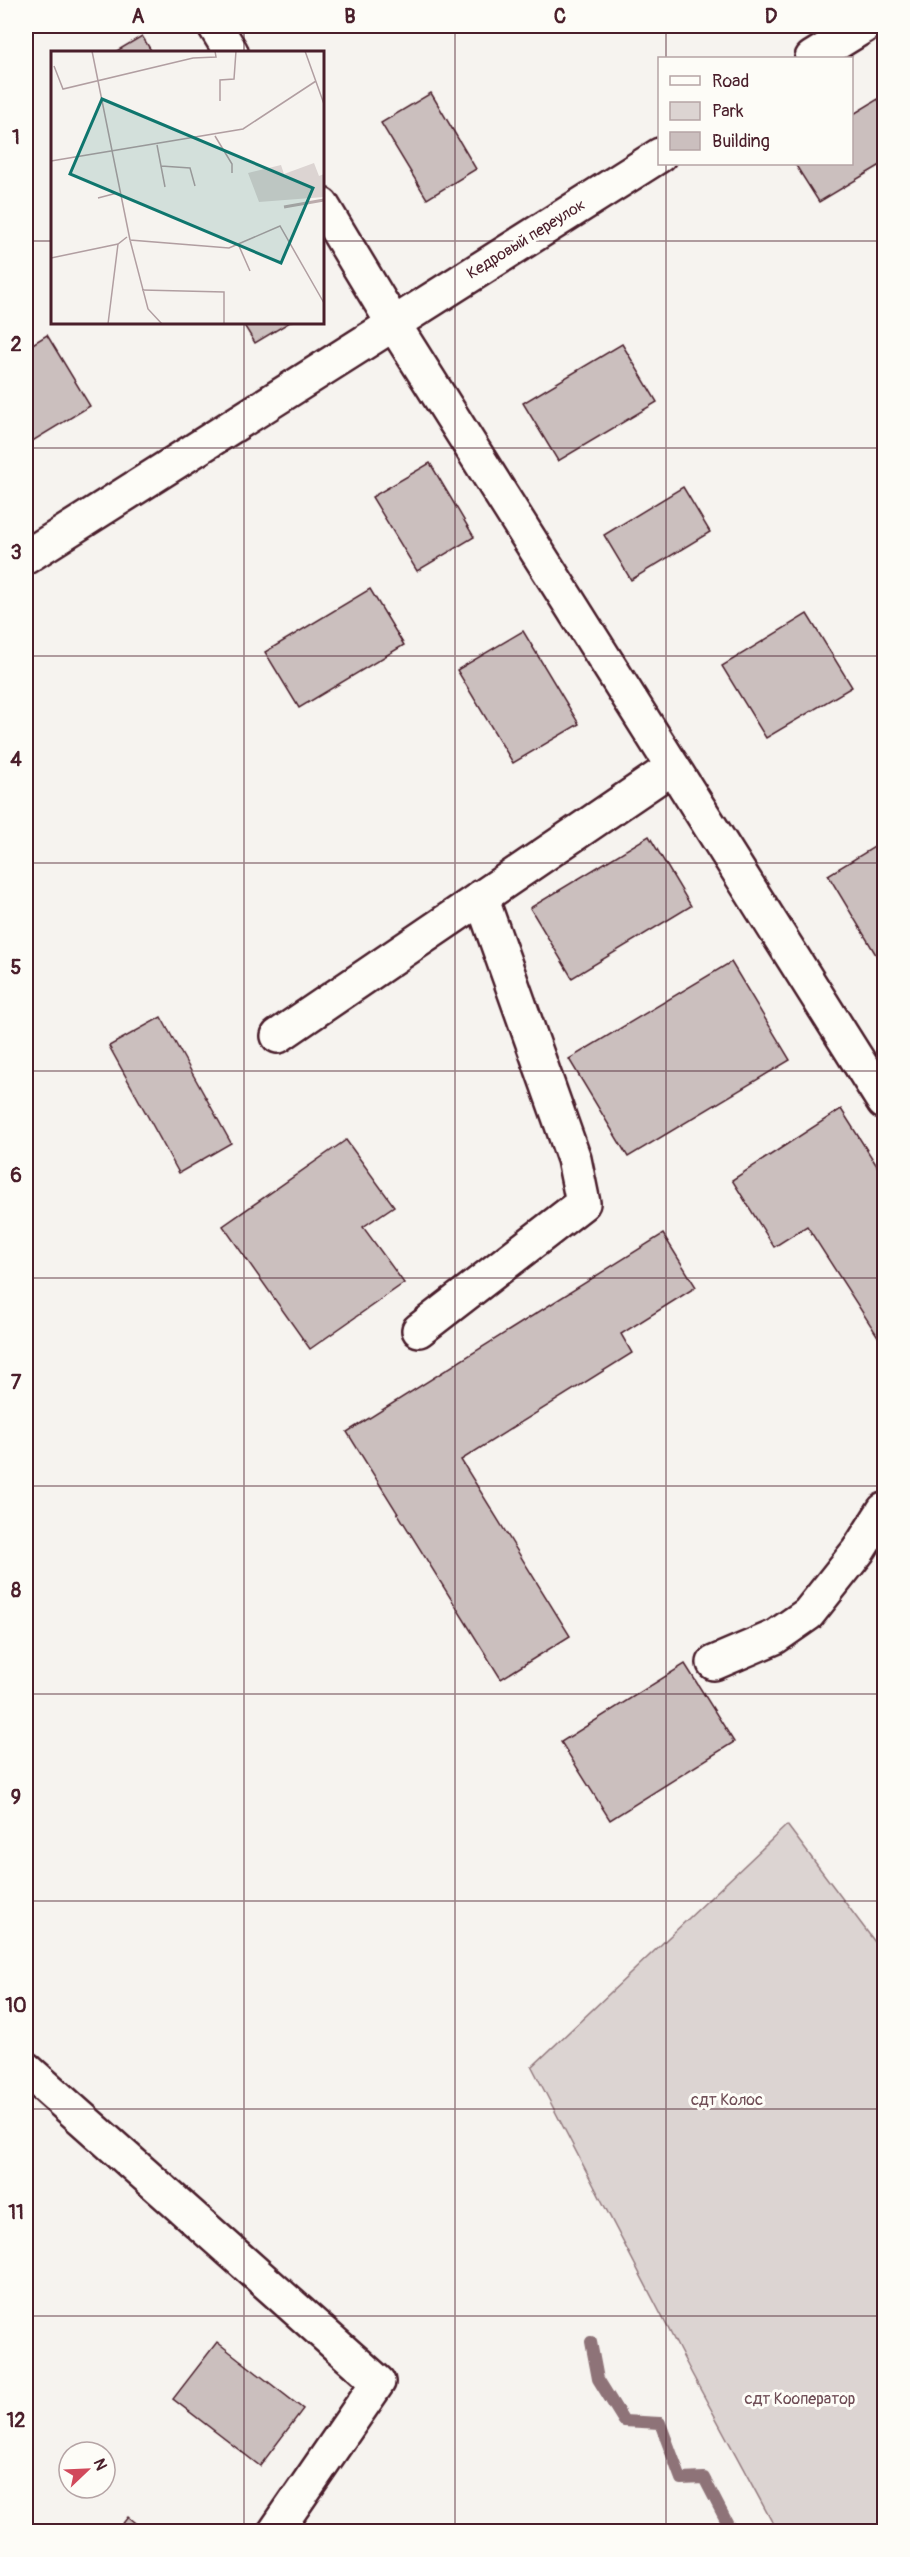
<svg xmlns="http://www.w3.org/2000/svg" width="910" height="2557" viewBox="0 0 910 2557" font-family="Pangolin,sans-serif">
  <style>
    .green { fill: #dcd4d2; stroke: #937a7e; stroke-width: 1.5 }
    .lines { fill: none; stroke-linecap: round; stroke-linejoin: round }
    .stream { stroke: #8e7378; stroke-width: 12 }
    .building { fill: #cbbfbe; stroke: #4a1f2b; stroke-width: 1.5 }
    .minor-casing { stroke: #4a1f2b; stroke-width: 38 }
    .minor { stroke: #fdfcf7; stroke-width: 33 }
    .grid { fill: none; stroke: #4a1f2b; stroke-width: 1.5; stroke-opacity: 0.55 }
    .labels { text-anchor: middle; dominant-baseline: central; stroke-width: 6; stroke-linejoin: round; paint-order: stroke }
    .street-label { font-size: 16px; fill: #4a1f2b; stroke: #fdfcf7 }
    .park-label { font-size: 16px; fill: #6e4c55; stroke: #fdfcf7 }
    .inset-river { fill: none; stroke: #bbabac; stroke-width: 3 }
    .inset-road { fill: none; stroke: #b19ea1; stroke-width: 1.5 }
    .view { fill: #0f766e; fill-opacity: 0.15; stroke: #0f766e; stroke-width: 3 }
    .inset-edge { fill: none; stroke: #4a1f2b; stroke-width: 3 }
    .neatline { fill: none; stroke: #4a1f2b; stroke-width: 2 }
    .grid-label { font-size: 20px; text-anchor: middle; font-weight: bold; fill: #4a1f2b }
  </style>
  <rect width="100%" height="100%" fill="#f6f3ef"/>
  <filter id="ink" filterUnits="userSpaceOnUse"><feTurbulence type="fractalNoise" baseFrequency=".0167" numOctaves="2"/><feDisplacementMap in="SourceGraphic" scale="12" xChannelSelector="R" yChannelSelector="G"/><feConvolveMatrix kernelMatrix="1 2 1 2 8 2 1 2 1" color-interpolation-filters="sRGB"/></filter>
  <g filter="url(#ink)">
    <path class="green" d="M787,1825l97,129v577h-107l-85,-157 -160,-307z"/>
    <g class="lines">
      <path class="stream" d="M591,2342l7,37 26,42 36,2 21,56 23,-1 28,54"/>
    </g>
    <path class="building" d="M142,36l10,16h-37z
      M431,93l45,76 -49,30 -46,-76z
      M878,99l6,12v52l-65,39 -24,-38h57v-49z
      M242,322h48l-35,21z
      M47,335l43,71 -64,39v-97z
      M622,344l35,58 -99,59 -35,-58z
      M430,463l44,74 -57,34 -45,-74z
      M683,487l27,45 -79,48 -27,-45z
      M370,589l34,56 -105,63 -34,-56z
      M807,614l45,73 -86,51 -44,-72z
      M523,631l56,93 -66,39 -56,-93z
      M649,836l42,70 -119,72 -42,-70z
      M884,841v127l-56,-93z
      M731,962l59,98 -162,97 -59,-98z
      M161,1017l70,126 -52,30 -70,-127z
      M841,1109l43,68v169l-77,-120 -33,21 -42,-67z
      M346,1140l48,66 -31,21 41,56 -94,66 -87,-123z
      M663,1234l33,53 -75,47 11,19 -171,107 109,176 -69,43 -154,-247z
      M685,1664l49,78 -124,78 -49,-78z
      M217,2342l86,67 -43,57 -87,-67z
      M128,2517l18,15h-30z"/>
    <g class="lines">
      <g class="minor-casing">
        <path id="minor" d="M215,26l16,26
          M812,58l52,-32
          M322,205l71,118 491,779
          M26,557l634,-402
          M278,1036l395,-269
          M419,1330l164,-127 -9,-44 -93,-262
          M714,1663l61,-26 33,-23 50,-63 26,-41
          M26,2069l352,313 -103,150"/>
      </g>
      <use href="#minor" class="minor"/>
    </g>
  </g>
  <path class="grid" d="M244,26v26M455,26v2506M666,26v32M666,164v2368M26,241h26M322,241h562M244,322v2210M26,448h858M26,656h858M26,863h858M26,1071h858M26,1278h858M26,1486h858M26,1694h858M26,1901h858M26,2109h858M26,2316h858"/>
  <g class="labels">
    <g class="street-label">
      <text transform="translate(526 239) rotate(-32)">Кедровый переулок</text>
    </g>
    <g class="park-label">
      <text x="727" y="2100">сдт Колос</text>
      <text x="800" y="2399">сдт Кооператор</text>
    </g>
  </g>
  <g transform="translate(51 51)">
    <rect width="273" height="273" fill="#f6f3ef"/>
    <path d="M263,112l5,13 5,-2v23l-65,5 -11,-29 33,-8 3,9z" fill="#dcd4d2"/>
    <path class="inset-river" d="M233,156l40,-7"/>
    <path class="inset-road" d="M41,0l38,189 99,8 51,-22 44,77M254,0l19,53M3,15l9,23 130,-31 23,-1 -1,-6M169,50v-21l14,-1 2,-28M164,85l17,28v9M106,94l8,42M0,110l192,-32 73,-48M110,115l29,2 5,18M47,147l19,-5M79,189l18,69 14,15M188,195l11,25M0,207l67,-14 9,-7M91,239l82,2v32M57,273l10,-80"/>
    <path class="view" d="M51,48l211,89 -32,75 -211,-89z"/>
    <rect width="273" height="273" class="inset-edge"/>
  </g>
  <rect width="910" height="2557" fill="none" stroke="#fdfcf7" stroke-width="66"/>
  <rect x="658" y="57" width="195" height="108" fill="#fdfcf7" stroke="#b5a4a5" stroke-width="1.5"/>
  <rect x="670" y="76" width="30" height="9" fill="#fdfcf7" stroke="#b5a4a5" stroke-width="1.5"/>
  <text x="712" y="87" font-size="18" fill="#4a1f2b">Road</text>
  <rect x="670" y="102" width="30" height="18" fill="#dcd4d2" stroke="#b5a4a5" stroke-width="1.5"/>
  <text x="712" y="117" font-size="18" fill="#4a1f2b">Park</text>
  <rect x="670" y="132" width="30" height="18" fill="#cbbfbe" stroke="#b5a4a5" stroke-width="1.5"/>
  <text x="712" y="147" font-size="18" fill="#4a1f2b">Building</text>
  <g transform="translate(87 2470) rotate(67)"><circle r="28" fill="#fdfcf7" stroke="#b5a4a5" stroke-width="1.5"/>
  <path d="M0-4.5L10 22L0 15L-10 22Z" fill="#d1495b"/>
  <text y="-9" font-size="16" font-weight="bold" text-anchor="middle" fill="#4a1f2b">N</text>
  </g>
  <rect x="33" y="33" width="844" height="2491" class="neatline"/>
  <g class="grid-label">
    <text x="138" y="23">A</text>
    <text x="350" y="23">B</text>
    <text x="560" y="23">C</text>
    <text x="771" y="23">D</text>
    <text x="16" y="144">1</text>
    <text x="16" y="351">2</text>
    <text x="16" y="559">3</text>
    <text x="16" y="766">4</text>
    <text x="16" y="974">5</text>
    <text x="16" y="1182">6</text>
    <text x="16" y="1389">7</text>
    <text x="16" y="1597">8</text>
    <text x="16" y="1804">9</text>
    <text x="16" y="2012">10</text>
    <text x="16" y="2219">11</text>
    <text x="16" y="2427">12</text>
  </g>
</svg>
